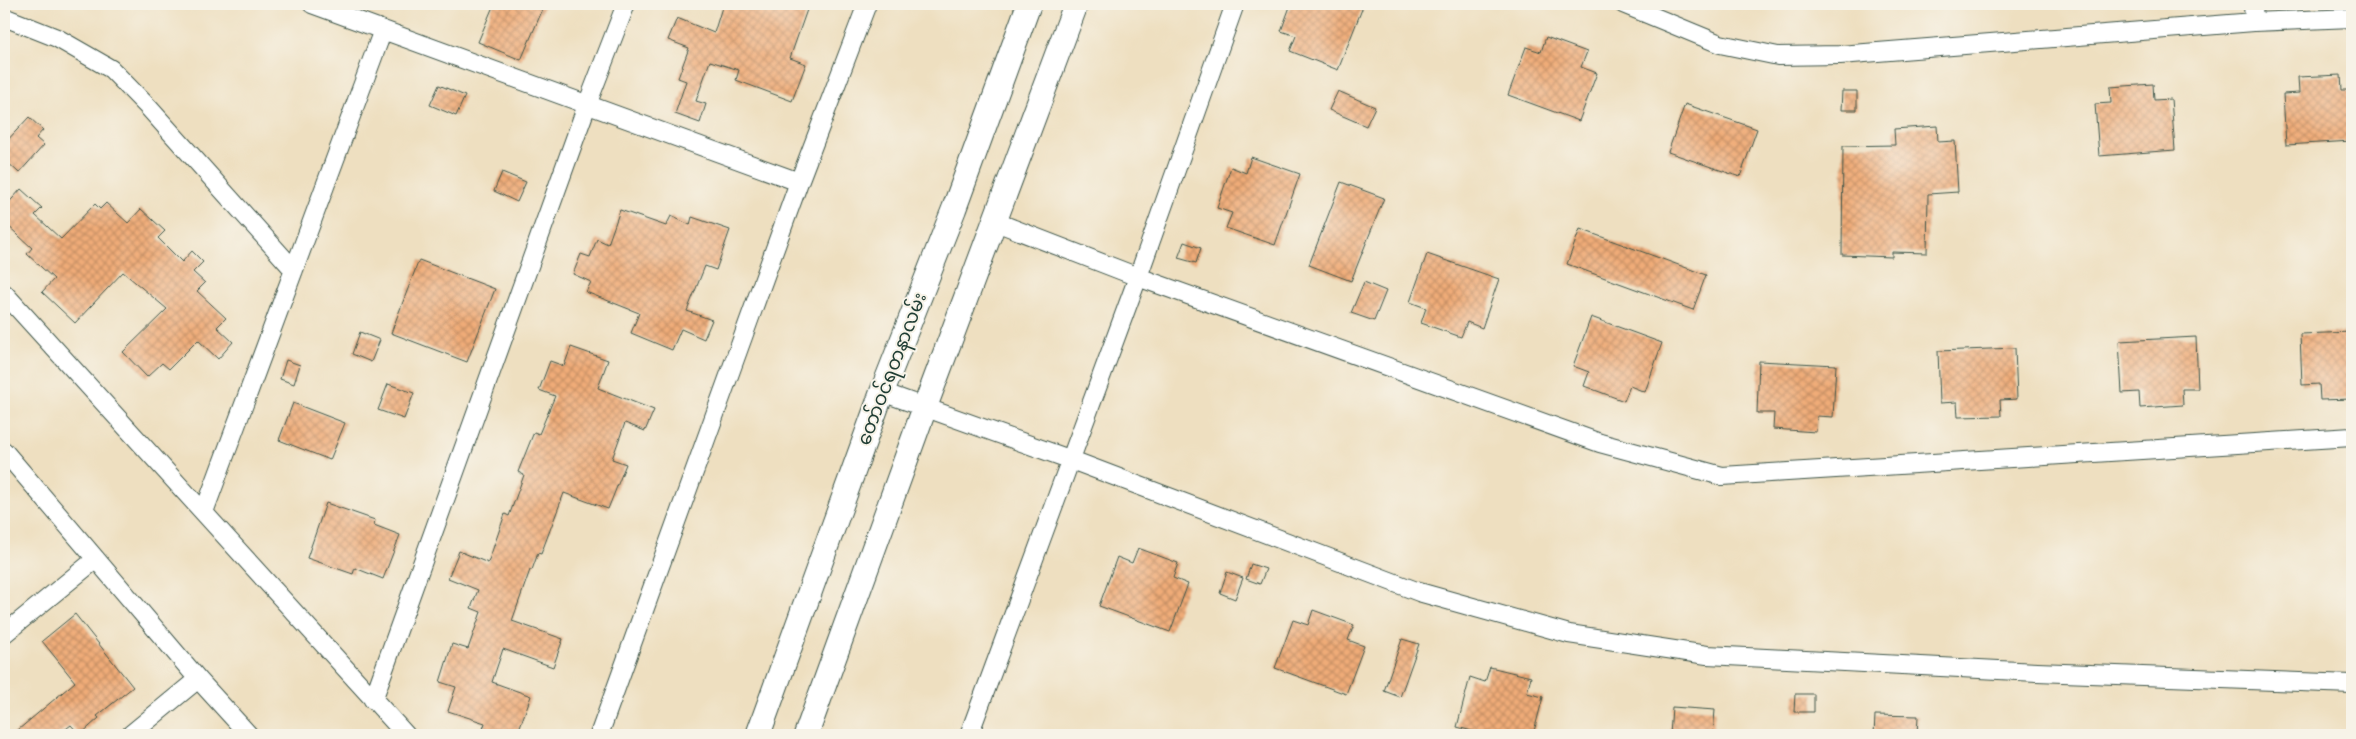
<svg xmlns="http://www.w3.org/2000/svg" width="2356" height="739" viewBox="0 0 2356 739" font-family="'Libre Bodoni','Noto Sans Myanmar',serif">
  <style>
    .building { fill: url(#building-cross-hatch) }
    .lines { fill: none; stroke-linecap: round; stroke-linejoin: round }
    .street-casing { stroke: #3e5549; stroke-width: 20 }
    .secondary-casing { stroke: #3e5549; stroke-width: 26 }
    .street { stroke: #fff; stroke-width: 18 }
    .secondary { stroke: #fff; stroke-width: 24 }
    .labels { text-anchor: middle; dominant-baseline: central; stroke-width: 4; stroke-linejoin: round; paint-order: stroke }
    .street-label { font-size: 19px; fill: #1f3d34; stroke: #f7f3e8 }
  </style>
  <defs>
    <pattern id="building-cross-hatch" width="8" height="8" patternUnits="userSpaceOnUse" patternTransform="scale(1.25)"><rect width="8" height="8" fill="#f0ac78"/><path d="M0 0l8 8M0 8l8-8" fill="none" stroke="#c28d63"/></pattern>
  </defs>
  <rect width="100%" height="100%" fill="#f7f3e8"/>
  <filter id="ink" filterUnits="userSpaceOnUse"><feTurbulence type="fractalNoise" baseFrequency=".02" numOctaves="2"/><feDisplacementMap in="SourceGraphic" scale="10" xChannelSelector="R" yChannelSelector="G"/><feConvolveMatrix kernelMatrix="1 2 1 2 8 2 1 2 1" color-interpolation-filters="sRGB"/></filter>
  <filter id="wash" filterUnits="userSpaceOnUse"><feTurbulence type="fractalNoise" baseFrequency=".0096" numOctaves="4" result="noise"/><feDisplacementMap in="SourceGraphic" scale="20" xChannelSelector="R" yChannelSelector="G"/><feGaussianBlur stdDeviation="1.12" result="paint"/><feColorMatrix in="noise" values="0 0 0 0 0 0 0 0 0 0 0 0 0 0 0 0 0 1.4 0 .05"/><feComposite in="paint" operator="in"/></filter>
  <g filter="url(#wash)">
    <rect width="100%" height="100%" fill="#eedfc0"/>
    <g id="blocks">
      <path class="building" d="M494,4h51l-24,56 -43,-18z
        M723,4h86l-19,54 16,6 -14,37 -56,-21 3,-10 -29,-9 -14,40 10,3 -6,19 -25,-9 11,-33 -8,-3 11,-30 -21,-8 9,-22 37,15z
        M1291,4h73l-26,66 -48,-19 6,-15 -15,-5z
        M1546,37l41,15 -6,15 16,6 -18,48 -71,-26 18,-48 15,5z
        M2341,75l1,15h10v51l-66,4 -3,-51 16,-1 -1,-16z
        M2153,84l1,16 17,-1 4,51 -76,6 -4,-52 16,-1 -1,-16z
        M439,85l26,11 -9,20 -26,-11z
        M1338,91l37,16 -9,19 -37,-16z
        M1842,91h15v19h-16z
        M1685,104l72,25 -17,48 -72,-25z
        M29,117l14,13 -7,8 8,7 -25,28 -15,-14v-15z
        M1937,126l1,16 17,-1 3,51 -30,2 -1,59 -35,-1v5l-50,-2 1,-109 52,-1 -1,-16z
        M1251,157l49,17 -25,71 -49,-17 6,-15 -15,-5 14,-41 15,6z
        M502,172l24,10 -9,20 -23,-11z
        M1341,182l43,16 -33,83 -42,-16z
        M21,189l21,19 -7,7 26,24 34,-35 5,5 6,-6 22,20 13,-14 24,22 -7,7 24,24 10,-11 11,11 -10,10 12,11 -8,8 29,27 -9,9 16,15 -15,17 -20,-19 -29,29 -7,-6 -15,14 -24,-25 44,-43 -44,-37 -48,51 -33,-31 12,-13 -27,-25 5,-6 -28,-26v-14z
        M620,210l46,16 5,-10 19,9 2,-8 38,13 -14,40 -11,-4 -18,45 25,9 -8,19 -23,-10 -9,21 -41,-17 8,-20 -53,-21 5,-10 -18,-8 8,-20 9,3 7,-18 11,5z
        M1580,229l126,46 -13,35 -126,-46z
        M1184,242l17,6 -5,15 -18,-5z
        M1427,254l72,25 -17,49 -15,-6 -6,15 -40,-14 5,-15 -16,-6z
        M419,260l76,29 -28,73 -76,-29z
        M1364,282l22,9 -12,30 -23,-8z
        M1591,317l71,26 -17,49 -15,-6 -6,15 -40,-15 5,-14 -16,-6z
        M360,332l20,8 -9,22 -19,-8z
        M2352,332v67l-32,1 -1,-16 -17,1 -2,-51z
        M2196,337l2,52h-16l1,16 -43,3 -1,-16 -17,1 -3,-52z
        M571,347l37,13 -10,28 56,22 -9,21 -20,-8 -13,36 14,5 -18,45 -44,-16 -23,61 -3,-1 -6,17h-2l-18,51 51,18 -10,28 -50,-18 -11,33 39,14 -14,39h-36l4,-12 -37,-12 8,-24 -16,-5 12,-38 16,5 13,-37 -10,-4 7,-18 -30,-12 11,-27 29,12 17,-49 4,2 15,-41 -6,-3 16,-40 5,2 16,-38 -16,-6 11,-29 14,5z
        M2015,348l2,51 -17,1 1,16 -43,1 -1,-15 -17,1 -2,-52z
        M286,360l14,5 -6,19 -14,-5z
        M1759,361l77,4 -3,52 -16,-1 -1,16 -43,-3 1,-16h-17z
        M388,384l26,9 -10,26 -26,-9z
        M293,403l52,20 -15,37 -51,-20z
        M326,503l49,17 -1,5 26,10 -17,44 -28,-11 -2,6 -46,-16z
        M1138,548l40,15 -5,15 15,6 -18,48 -71,-26 18,-49 15,6z
        M1251,564l15,5 -6,15 -14,-5z
        M1227,572l16,6 -8,21 -15,-6z
        M1313,610l41,15 -6,15 16,6 -18,48 -71,-26 18,-48 15,5z
        M75,614l58,73 -36,29 2,2 -19,17 -9,-10 -13,10h-46l63,-53 -33,-41z
        M1402,639l17,5 -19,53 -16,-6z
        M1490,667l41,10 -4,16 16,4 -10,38h-46l-30,-8 13,-50 15,5z
        M1795,694h19v18h-20z
        M1672,707l43,3 -2,25h-43z
        M1875,715l43,1 -1,19h-43z"/>
    </g>
  </g>
  <g filter="url(#ink)">
    <use href="#blocks" fill-opacity="0" stroke="#3e5549" stroke-width="1"/>
    <g class="lines">
      <g class="street-casing">
        <path id="street" d="M312,4l487,178
          M1623,4l97,40 58,12 62,-1 414,-33 98,-4
          M2253,4l1,18
          M4,17l53,21 54,31 38,39 145,162
          M996,222l142,55 462,166 122,33 630,-39
          M4,293l402,442
          M882,392l187,67 350,133 150,42 138,21 330,17 315,12
          M4,451l194,228 51,56
          M204,512l179,-482
          M4,634l92,-75
          M373,700l214,-595 39,-101
          M130,735l68,-56
          M599,735l200,-553 68,-178
          M969,735l169,-458 97,-273"/>
      </g>
      <g class="secondary-casing">
        <path id="secondary" d="M758,735l124,-343 72,-183 75,-205
          M806,735l119,-328 151,-403"/>
      </g>
      <use href="#street" class="street"/>
      <use href="#secondary" class="secondary"/>
    </g>
  </g>
  <g class="labels">
    <g class="street-label">
      <text transform="translate(892 369) rotate(-69)">တော်ဝင်ရတနာလမ်း</text>
    </g>
  </g>
  <rect width="2356" height="739" fill="none" stroke="#f7f3e8" stroke-width="20"/>
</svg>
